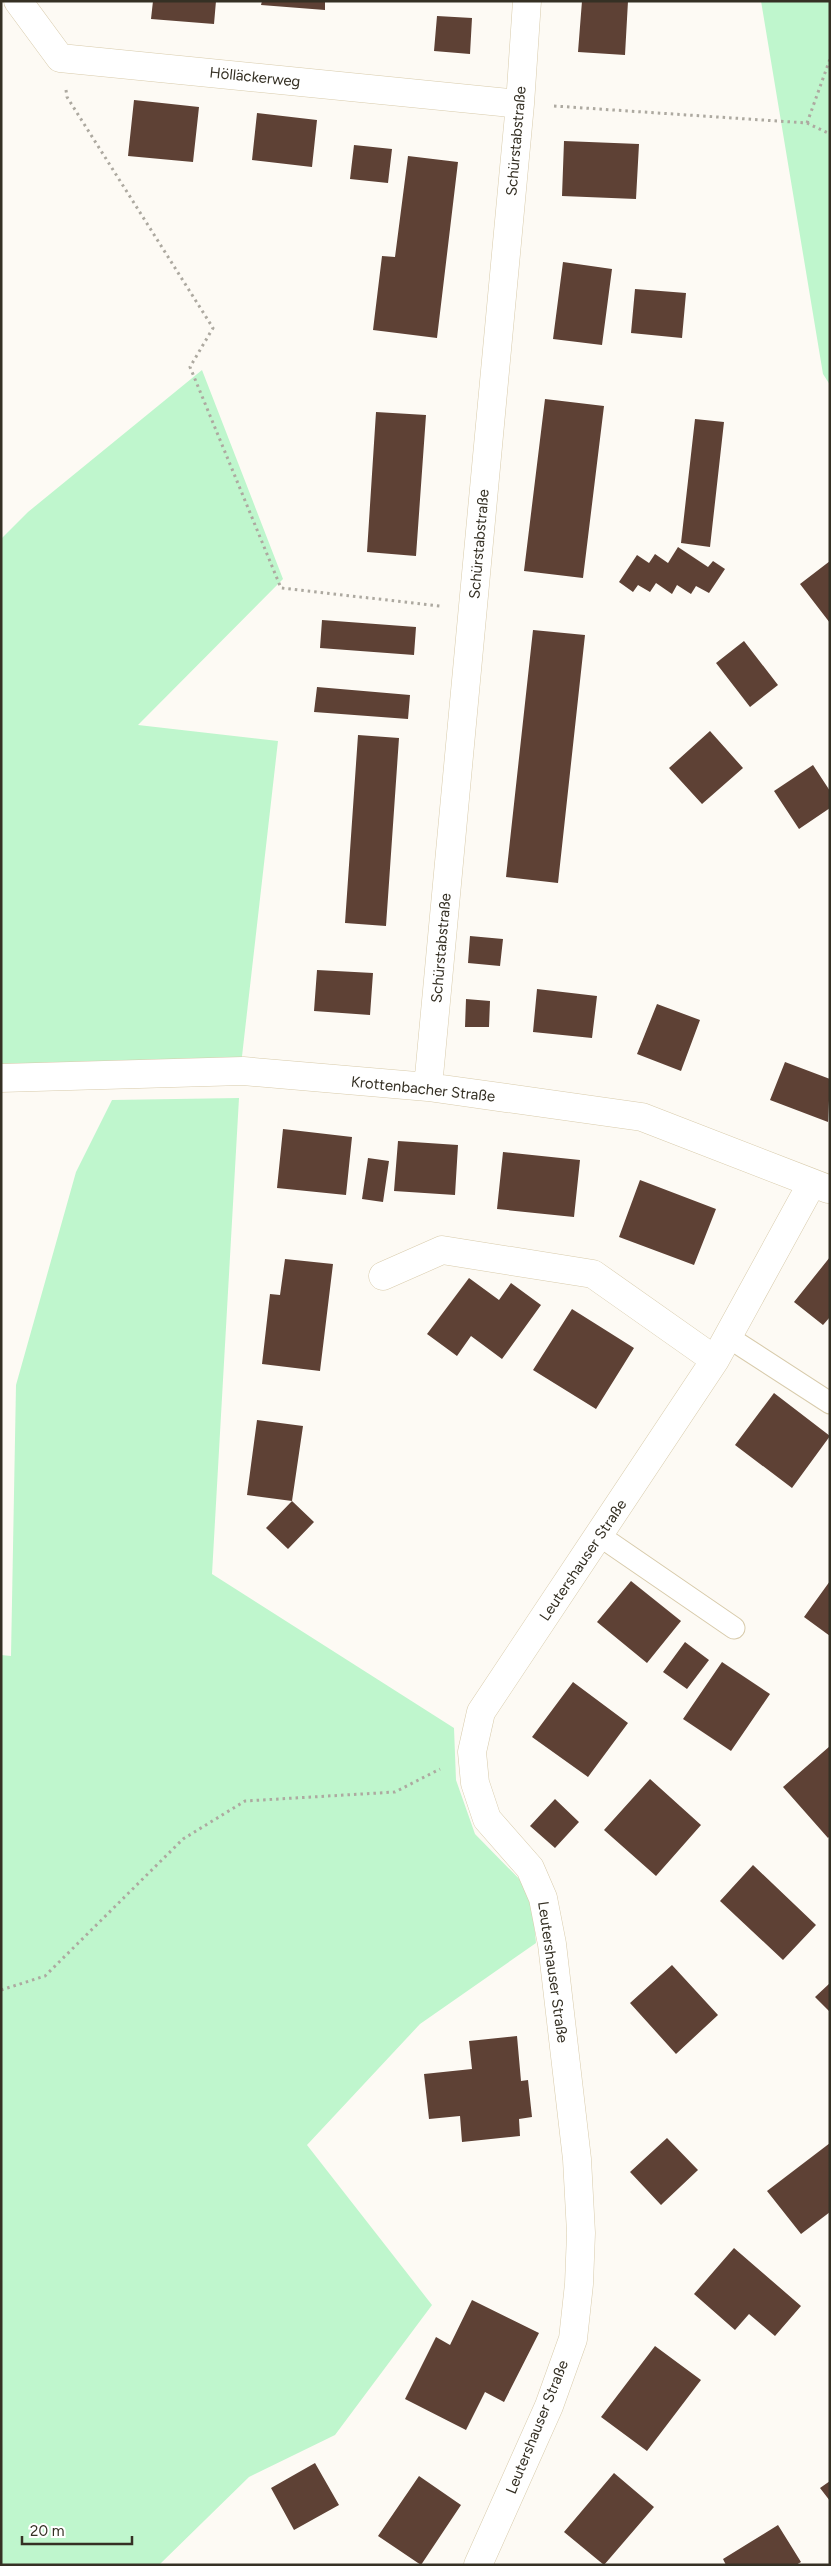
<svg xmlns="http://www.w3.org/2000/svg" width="831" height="2566" viewBox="0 0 831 2566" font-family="Figtree,sans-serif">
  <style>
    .green { fill: #bff6cd }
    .building { fill: #5e4135 }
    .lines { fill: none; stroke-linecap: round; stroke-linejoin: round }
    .service-casing { stroke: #d8cbab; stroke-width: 23 }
    .minor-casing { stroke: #d8cbab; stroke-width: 29 }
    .path { stroke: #ada9a0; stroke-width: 3; stroke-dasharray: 2.5 4; stroke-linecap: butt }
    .service { stroke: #fff; stroke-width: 21 }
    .minor { stroke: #fff; stroke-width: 28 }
    .labels { text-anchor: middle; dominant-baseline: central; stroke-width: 5; stroke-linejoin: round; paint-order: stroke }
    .street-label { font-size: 15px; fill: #353024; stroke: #fff }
  </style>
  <rect width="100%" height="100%" fill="#fdfaf4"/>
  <path class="green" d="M761,1h69v384l-7,-11z
    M202,370l81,209 -145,146 140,16 -37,324 -240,2v-528l27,-27z
    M239,1098l-27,476 242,154 2,52 19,54 56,57 5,52 -116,81 -113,121 125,160 -97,130 -86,42 -90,88h-158v-910l10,1 5,-271 60,-213 36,-72z"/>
  <path class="building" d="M153,1h63l-2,23 -63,-5z
    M262,1h63v9l-64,-5z
    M582,1h46l-3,54 -47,-3z
    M437,16l35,2 -2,36 -36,-3z
    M134,100l65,7 -6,55 -65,-6z
    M257,113l60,7 -5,47 -60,-7z
    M564,141l75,3 -3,55 -74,-3z
    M354,145l38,4 -4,34 -38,-4z
    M408,156l50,6 -21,176 -64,-8 9,-74 13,1z
    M563,262l49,7 -10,76 -49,-6z
    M635,289l51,4 -4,45 -51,-5z
    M545,399l59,7 -21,172 -59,-7z
    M376,412l50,3 -10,141 -49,-4z
    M695,419l29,3 -14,125 -29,-4z
    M678,547l30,20 5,-6 12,8 -16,24 -13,-7 -5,8 -14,-9 -5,9 -16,-11 -6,9 -12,-7 -5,7 -14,-10 18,-27 12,8 6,-9 13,9z
    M830,561v62l-30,-39z
    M322,620l94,7 -2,28 -94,-7z
    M533,630l52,5 -27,248 -52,-6z
    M744,641l34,44 -28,22 -34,-44z
    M317,687l93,8 -2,24 -94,-7z
    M710,731l33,37 -41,36 -33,-36z
    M358,735l41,3 -13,188 -41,-3z
    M813,765l17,26v17l-31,21 -25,-38z
    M470,936l33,3 -3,27 -32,-3z
    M317,970l56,3 -3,42 -56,-4z
    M537,989l60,7 -5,42 -59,-6z
    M466,999l24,2 -1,26h-24z
    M657,1004l43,16 -19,51 -44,-17z
    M785,1062l45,17 -2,43 -58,-22z
    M283,1129l69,8 -6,58 -69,-7z
    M398,1141l60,4 -3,50 -61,-4z
    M503,1152l77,8 -6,57 -77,-8z
    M368,1158l21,3 -6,41 -21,-3z
    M640,1180l76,29 -22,56 -75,-28z
    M830,1257v60l-7,8 -29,-23z
    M285,1259l48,5 -13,107 -58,-7 8,-70 10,1z
    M469,1278l30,22 12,-17 30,22 -39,54 -31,-23 -14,20 -30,-22z
    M572,1309l62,39 -38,61 -63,-39z
    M774,1393l56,43 -38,52 -57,-43z
    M257,1420l46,6 -11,75 -45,-6z
    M292,1501l22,21 -26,27 -22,-21z
    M631,1581l50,40 -34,42 -50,-41z
    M830,1581v55l-26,-19z
    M685,1642l24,18 -22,29 -24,-17z
    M722,1662l48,32 -39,57 -48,-32z
    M573,1682l55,41 -40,54 -56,-40z
    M830,1746v90l-2,2 -45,-51z
    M650,1779l51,46 -45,51 -52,-46z
    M555,1799l24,23 -24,26 -25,-22z
    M753,1865l63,60 -33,35 -63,-59z
    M672,1965l46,50 -42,39 -46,-51z
    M830,1983v29l-15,-15z
    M517,2036l4,45 7,-1 4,37 -13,2 1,17 -58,6 -2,-26 -31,3 -5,-45 48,-5 -3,-28z
    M667,2138l31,32 -37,35 -31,-33z
    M830,2143v69l-29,22 -34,-43z
    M734,2248l67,58 -26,30 -26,-22 -14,16 -41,-36z
    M472,2300l67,33 -35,69 -19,-10 -19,38 -61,-31 31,-62 14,8z
    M655,2346l46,34 -54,71 -46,-34z
    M315,2463l24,42 -45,25 -23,-42z
    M614,2473l40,34 -50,58 -40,-33z
    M419,2476l42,29 -40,60 -43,-29z
    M830,2481v20l-10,-13z
    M778,2525l23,37 -5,3h-70l-3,-6z"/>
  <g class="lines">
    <g class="service-casing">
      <path id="service" d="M728,1337l102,66
        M600,1536l134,92"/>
    </g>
    <g class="minor-casing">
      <path id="minor" d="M18,1l42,57 460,46
        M1,1078l242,-7 185,16 214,30 186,72
        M428,1087l92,-983 7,-103
        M383,1276l59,-26 151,24 122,86
        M478,2565l71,-159 24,-67 6,-55 2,-51 -4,-74 -25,-215 -9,-46 -13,-30 -43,-49 -12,-36 -3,-31 9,-40 234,-352 97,-177"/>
    </g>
    <path class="path" d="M66,90l1,7 146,231 -23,39 91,221 159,18
      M554,106l253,17 23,11
      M807,123l23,-64
      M1,1990l44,-14 138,-137 62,-38 150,-9 45,-23"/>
    <use href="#service" class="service"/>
    <use href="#minor" class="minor"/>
  </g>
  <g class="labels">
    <g class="street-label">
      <text transform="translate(255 77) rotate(6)">Hölläckerweg</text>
      <text transform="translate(516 141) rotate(-85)">Schürstabstraße</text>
      <text transform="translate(479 544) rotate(-85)">Schürstabstraße</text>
      <text transform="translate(441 948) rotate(-85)">Schürstabstraße</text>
      <text transform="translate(423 1089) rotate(6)">Krottenbacher Straße</text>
      <text transform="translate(583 1560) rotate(-56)">Leutershauser Straße</text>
      <text transform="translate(553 1972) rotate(82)">Leutershauser Straße</text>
      <text transform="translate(537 2427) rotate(-68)">Leutershauser Straße</text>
    </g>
  </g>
  <rect width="831" height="2566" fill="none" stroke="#353024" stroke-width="5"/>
  <path d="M22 2536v8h110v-8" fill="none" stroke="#353024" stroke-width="2.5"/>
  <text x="30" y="2536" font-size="15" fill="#353024" stroke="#ffffff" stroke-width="4" paint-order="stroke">20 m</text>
</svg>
